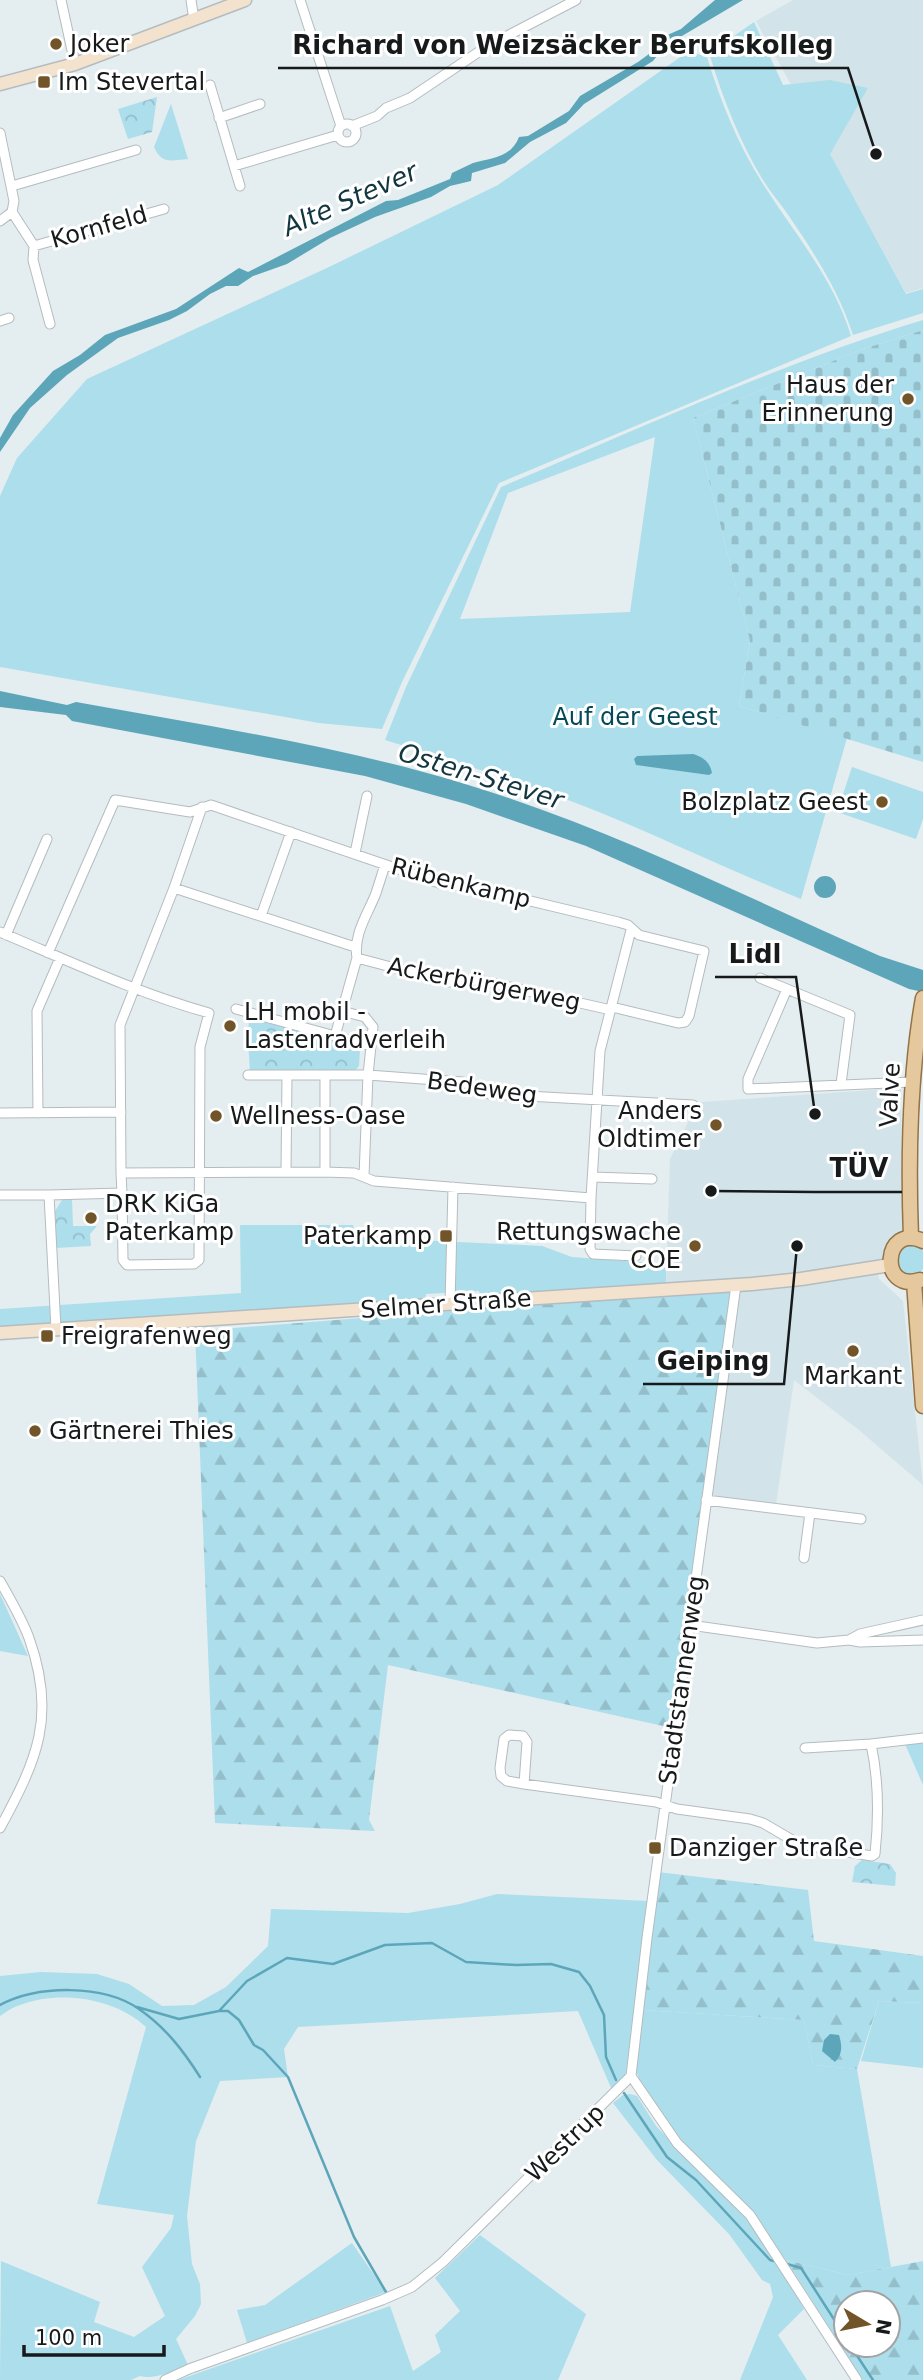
<svg xmlns="http://www.w3.org/2000/svg" width="923" height="2380" viewBox="0 0 923 2380" font-family="'DejaVu Sans',sans-serif">
  <style>
    .built { fill: #d2e3e9 }
    .green { fill: #addeec; fill-rule: evenodd }
    .forest { fill: url(#forest-firs); fill-rule: evenodd }
    .cemetery { fill: url(#cemetery-stones) }
    .park { fill: url(#park-crowns) }
    .water { fill: #5da6ba }
    .lines { fill: none; stroke-linecap: round; stroke-linejoin: round }
    .stream { stroke: #5da6ba; stroke-width: 2.5 }
    .street-casing { stroke: #b4bcbf; stroke-width: 11 }
    .secondary-casing { stroke: #b4bcbf; stroke-width: 15 }
    .primary-casing { stroke: #937346; stroke-width: 17 }
    .street { stroke: #fff; stroke-width: 9 }
    .secondary { stroke: #f3e3ce; stroke-width: 12 }
    .primary { stroke: #e6c89e; stroke-width: 14 }
    .poi-dot { fill: #725429; stroke: #fff; stroke-width: 2.5 }
    .labels { text-anchor: middle; dominant-baseline: central; stroke-width: 6; stroke-linejoin: round; paint-order: stroke }
    .poi-label { font-size: 24px; fill: #171a1b; stroke: #fff; text-anchor: start }
    .street-label { font-size: 24px; fill: #171a1b; stroke: #fff }
    .park-label { font-size: 24px; fill: #044957; stroke: #fff }
    .water-label { font-size: 26px; font-style: italic; fill: #12363f; stroke: #fff }
    .leader { fill: none; stroke: #171a1b; stroke-width: 2.5 }
    .callout-dot { fill: #171a1b; stroke: #fff; stroke-width: 2.5 }
    .callout-label { font-size: 26px; text-anchor: middle; font-weight: bold; fill: #171a1b; stroke: #fff; stroke-width: 6; stroke-linejoin: round; paint-order: stroke }
  </style>
  <defs>
    <pattern id="forest-firs" width="22" height="20" patternUnits="userSpaceOnUse" patternTransform="scale(1.75)"><rect width="22" height="20" fill="#addeec"/><path d="M5 1l3.5 6h-7zM16 11l3.5 6h-7z" fill="#94beca"/></pattern>
    <pattern id="cemetery-stones" width="16" height="16" patternUnits="userSpaceOnUse" patternTransform="scale(1.75)"><rect width="16" height="16" fill="#addeec"/><path d="M2 7V4a2 2 0 0 1 4 0v3zM10 15v-3a2 2 0 0 1 4 0v3z" fill="#94beca"/></pattern>
    <pattern id="park-crowns" width="20" height="18" patternUnits="userSpaceOnUse" patternTransform="scale(1.75)"><rect width="20" height="18" fill="#addeec"/><path d="M2 6a3 3 0 1 1 6 0M12 15a3 3 0 1 1 6 0" fill="none" stroke="#94beca"/></pattern>
  </defs>
  <rect width="100%" height="100%" fill="#e4edef"/>
  <path class="built" d="M793,0h130v288l-17,5 -150,-272z
    M901,1088l1,145 -8,4 -9,12 -2,14 -8,1 4,15 24,22 20,184 -64,-55 -65,-50 -18,124 -67,-9 -43,-210 4,-126 26,-53 6,-4z"/>
  <path class="green" d="M754,22l29,63 47,-5 38,8 -38,66 76,140 17,-5v24l-70,22c-14,-44 -39,-82 -64,-119 -8,-12 -18,-23 -26,-36 -23,-38 -40,-81 -53,-124l1,-4z
    M689,51l18,6c13,43 31,88 56,127 31,49 71,95 88,152l-352,147 -97,199 -20,47 -63,-6 -319,-56v-171l17,-38 70,-79 242,-112 169,-82z
    M171,104l17,55c-17,1 -26,6 -34,-12z
    M923,320v10l-63,20 -167,68 57,223 -11,65 108,32 -46,161c-70,-28 -138,-61 -207,-89 -68,-27 -139,-48 -209,-70l21,-53 95,-200c139,-59 278,-123 422,-167zM655,437l-25,175 -170,7 48,-126z
    M852,767l71,25v27l-7,20 -79,-27z
    M240,1225h113l2,12 187,9 30,11 94,7v21l-186,12 -1,-6 -53,3 -1,7 -425,27v-19l241,-16z
    M896 1260a15 15 0 1 1 30 0a15 15 0 1 1-30 0Z
    M0,1594l28,62 -28,-5z
    M923,1743v42l-18,-41z
    M497,1894l151,7 -22,172 -14,17 -34,-79 -280,16 -14,22 4,28 -68,4 -24,60 -9,75 5,48 8,20 1,20 -6,12 -19,23 12,26c-13,6 -35,15 -48,11l-9,4h-131l1,-119 99,41 -6,20 40,15 31,-21 -23,-49 29,-39 3,-13 -77,-11 49,-177c-31,-29 -86,-37 -126,-22 -7,2 -14,7 -20,11v-40l41,-4 56,2 32,10 33,22 32,-1 32,-18 42,-41 3,-37 137,4 52,-9z
    M879,2001l44,2v65l-62,-7z
    M641,2010l163,10 9,45 44,4 34,198 -43,8 -62,-15 -33,-46 -88,-91 -25,-41 -4,-12z
    M630,2094l7,2 19,30 92,94 32,45 24,44 -26,26 29,45h-67l33,-83 -3,-13 -8,-4 -33,-46 -72,-74 -44,-57 10,-8z
    M480,2235l106,79 -28,66h-380l212,-74 23,65 28,-19 -6,-17 25,-24 -25,-33z
    M352,2243l34,49 -139,51 -10,-33 28,-5z"/>
  <path class="forest" d="M732,1289l-60,439 -284,-63 -19,155 6,11 -160,-8 -20,-492z
    M658,1872l150,18 6,51 109,15v47l-44,-2 -22,68 -44,-4 -9,-45 -163,-10z
    M786,2260l62,15 75,-14v119h-60zM846,2303h42v42h-42z"/>
  <path class="cemetery" d="M923,330v432l-184,-56 11,-65 -57,-223 167,-68z"/>
  <path class="park" d="M157,97l-5,35 -24,7 -10,-30z
    M249,1017l111,32 -1,17 -6,7 -103,-1 -2,-33z
    M62,1200h10l1,26h24l-7,8 1,12 -35,2 -1,-37z
    M862,1860l28,4 6,9 -1,13 -43,-4 3,-16z"/>
  <path class="water" d="M715,0h28l-78,46 -12,15 -69,43 -18,19 -36,19 -25,21 -33,10 -1,8 -21,5 -19,11 -56,20 -45,21 -43,26 -34,12 -15,10h-12l-16,8 -23,17 -18,9 -51,18 -51,37 -37,33 -30,44v-14l13,-23 40,-44 27,-16 25,-20 71,-26 63,-41 9,4 138,-71 12,-1 52,-21 2,-6c7,-3 14,-7 21,-10 18,-5 38,-5 46,-26l9,-1 41,-25 11,-15 58,-34 15,-11 10,-14 18,-8z
    M0,691l67,14 9,-3c130,24 262,43 389,82 142,43 279,112 415,172l43,14v22l-14,-3 -323,-143 -120,-42 -101,-28 -293,-55 -6,-6 -66,-8z
    M693,754c10,3 17,8 19,19l-3,2 -73,-10 -2,-6 3,-3z
    M814 887a11 11 0 1 1 22 0a11 11 0 1 1-22 0Z
    M830,2034l9,1c3,10 4,19 -4,27l-13,-11 2,-11z"/>
  <g class="lines">
    <path class="stream" d="M0,2005c38,-20 103,-21 139,4 26,18 44,41 61,68
      M137,2007l42,12 40,-8 28,-30 40,-23 46,6 52,-19 47,-2 34,19 50,3 35,-1 28,8 11,14 14,29 2,42 10,23
      M219,2011h9l11,9 15,25 9,5 25,27 66,160 32,55
      M624,2093l43,64 29,23 74,80 8,2
      M787,2264l14,4 45,70
      M850,2345l23,35"/>
    <g class="street-casing">
      <path id="street" d="M61,0l14,64
        M191,0l3,20
        M300,0l41,126
        M210,85l24,81 104,-31
        M219,118l41,-14
        M338 133a9 9 0 1 1 18 0a9 9 0 1 1-18 0Z
        M352,126l25,-10 9,-8 24,-10 76,-51 90,-47
        M0,133l14,68 -2,11 -12,9
        M234,166l6,20
        M12,186l124,-36
        M12,212l22,34 130,-37
        M34,246l-1,14 17,64
        M0,321l9,-3
        M355,853l12,-57
        M174,888l181,59
        M261,916l30,-84
        M0,932c69,29 137,61 209,81l-9,34 -1,213 -5,4 -67,1 -4,-5 -1,-67
        M6,935l41,-96
        M48,953l67,-153 75,12 21,-7 231,79 30,3 146,35 10,3 11,10 65,16 -15,65 -4,6 -7,1 -66,-16
        M357,958l91,24 31,-2 132,30
        M760,978l27,11
        M236,1009l99,27
        M342,1011l23,6 8,10 -5,48 -4,101
        M371,1046l-36,-10 22,-78c-4,-24 11,-44 19,-65 3,-9 6,-19 9,-28
        M248,1075h120l95,7 26,12 204,11
        M841,1084l9,-69 -63,-26 -39,90v10l164,-7
        M0,1113l121,-1
        M38,1113l-1,-102 23,-53
        M286,1171l1,-95
        M325,1172v-96
        M121,1173l-1,-148 54,-137 28,-81
        M593,1177l59,2
        M0,1195h49
        M591,1198l-1,51 3,5 43,2
        M450,1303l3,-116
        M56,1329l-7,-134 73,-2 -1,-20 204,-1 29,1 20,8 217,17 9,-147 31,-121
        M706,1500l155,19
        M804,1558l6,-45
        M0,1581c10,18 22,38 29,57 28,78 8,122 -29,190
        M690,1625l127,18 32,-3 11,2 63,-2
        M849,1640l11,-6 63,-14
        M805,1748l66,-4
        M524,1784l3,-42 -4,-6 -14,-1 -5,4 -4,29 1,8 6,5 17,3 132,18 21,7 73,10 13,4 36,21 73,12 3,-2c4,-37 4,-73 -4,-110l52,-6
        M631,2076l16,-138 89,-653
        M631,2076l46,67 73,72 107,165
        M165,2380l24,-11 193,-69 30,-13 31,-25 188,-186"/>
    </g>
    <g class="secondary-casing">
      <path id="secondary" d="M0,84l75,-20 170,-64
        M0,1333l752,-49 49,-5 89,-14"/>
    </g>
    <g class="primary-casing">
      <path id="primary" d="M911,1238c-3,-80 -2,-161 12,-240
        M920,1280c-42,14 -37,-58 3,-39
        M914,1282l9,124"/>
    </g>
    <use href="#street" class="street"/>
    <use href="#secondary" class="secondary"/>
    <use href="#primary" class="primary"/>
  </g>
  <g class="poi-dot">
    <circle cx="56" cy="44" r="7"/>
    <rect x="37" y="75" width="14" height="14" rx="3.5"/>
    <circle cx="908" cy="399" r="7"/>
    <circle cx="882" cy="802" r="7"/>
    <circle cx="230" cy="1026" r="7"/>
    <circle cx="216" cy="1116" r="7"/>
    <circle cx="716" cy="1125" r="7"/>
    <circle cx="91" cy="1218" r="7"/>
    <rect x="439" y="1229" width="14" height="14" rx="3.5"/>
    <circle cx="695" cy="1246" r="7"/>
    <rect x="40" y="1329" width="14" height="14" rx="3.5"/>
    <circle cx="853" cy="1351" r="7"/>
    <circle cx="35" cy="1431" r="7"/>
    <rect x="648" y="1841" width="14" height="14" rx="3.5"/>
  </g>
  <g class="labels">
    <g class="poi-label">
      <text x="70" y="44">Joker</text>
      <text x="58" y="82">Im Stevertal</text>
      <text x="894" y="385" text-anchor="end">Haus der<tspan x="894" dy="28">Erinnerung</tspan></text>
      <text x="868" y="802" text-anchor="end">Bolzplatz Geest</text>
      <text x="244" y="1012">LH mobil -<tspan x="244" dy="28">Lastenradverleih</tspan></text>
      <text x="702" y="1111" text-anchor="end">Anders<tspan x="702" dy="28">Oldtimer</tspan></text>
      <text x="230" y="1116">Wellness-Oase</text>
      <text x="105" y="1204">DRK KiGa<tspan x="105" dy="28">Paterkamp</tspan></text>
      <text x="681" y="1232" text-anchor="end">Rettungswache<tspan x="681" dy="28">COE</tspan></text>
      <text x="432" y="1236" text-anchor="end">Paterkamp</text>
      <text x="61" y="1336">Freigrafenweg</text>
      <text x="853" y="1376" text-anchor="middle">Markant</text>
      <text x="49" y="1431">Gärtnerei Thies</text>
      <text x="669" y="1848">Danziger Straße</text>
    </g>
    <g class="street-label">
      <text transform="translate(99 227) rotate(-16)">Kornfeld</text>
      <text transform="translate(461 883) rotate(14)">Rübenkamp</text>
      <text transform="translate(484 984) rotate(11)">Ackerbürgerweg</text>
      <text transform="translate(482 1088) rotate(8)">Bedeweg</text>
      <text transform="translate(890 1095) rotate(-87)">Valve</text>
      <text transform="translate(446 1304) rotate(-4)">Selmer Straße</text>
      <text transform="translate(682 1680) rotate(-82)">Stadtstannenweg</text>
      <text transform="translate(565 2143) rotate(-44)">Westrup</text>
    </g>
    <g class="park-label">
      <text x="635" y="717">Auf der Geest</text>
    </g>
    <g class="water-label">
      <text transform="translate(350 199) rotate(-24)">Alte Stever</text>
      <text transform="translate(481 776) rotate(17)">Osten-Stever</text>
    </g>
  </g>
  <path class="leader" d="M876 154L848 68H278M815 1114L796 977H715M711 1191L815 1192H902M797 1246L784 1384H643"/>
  <g class="callout-dot">
    <circle cx="876" cy="154" r="7"/>
    <circle cx="815" cy="1114" r="7"/>
    <circle cx="711" cy="1191" r="7"/>
    <circle cx="797" cy="1246" r="7"/>
  </g>
  <g class="callout-label">
    <text x="563" y="54">Richard von Weizsäcker Berufskolleg</text>
    <text x="755" y="963">Lidl</text>
    <text x="859" y="1177">TÜV</text>
    <text x="713" y="1370">Geiping</text>
  </g>
  <g transform="translate(867 2324) rotate(100)"><circle r="33" fill="#ffffff" stroke="#a2a3a4" stroke-width="2"/>
  <path d="M0-5L12 26L0 18L-12 26Z" fill="#725429"/>
  <text y="-10" font-size="19" font-weight="bold" text-anchor="middle" fill="#171a1b">N</text>
  </g>
  <path d="M24 2345v10h140v-10" fill="none" stroke="#171a1b" stroke-width="3.5"/>
  <text x="35" y="2345" font-size="21" fill="#171a1b" stroke="#ffffff" stroke-width="5" paint-order="stroke">100 m</text>
</svg>
